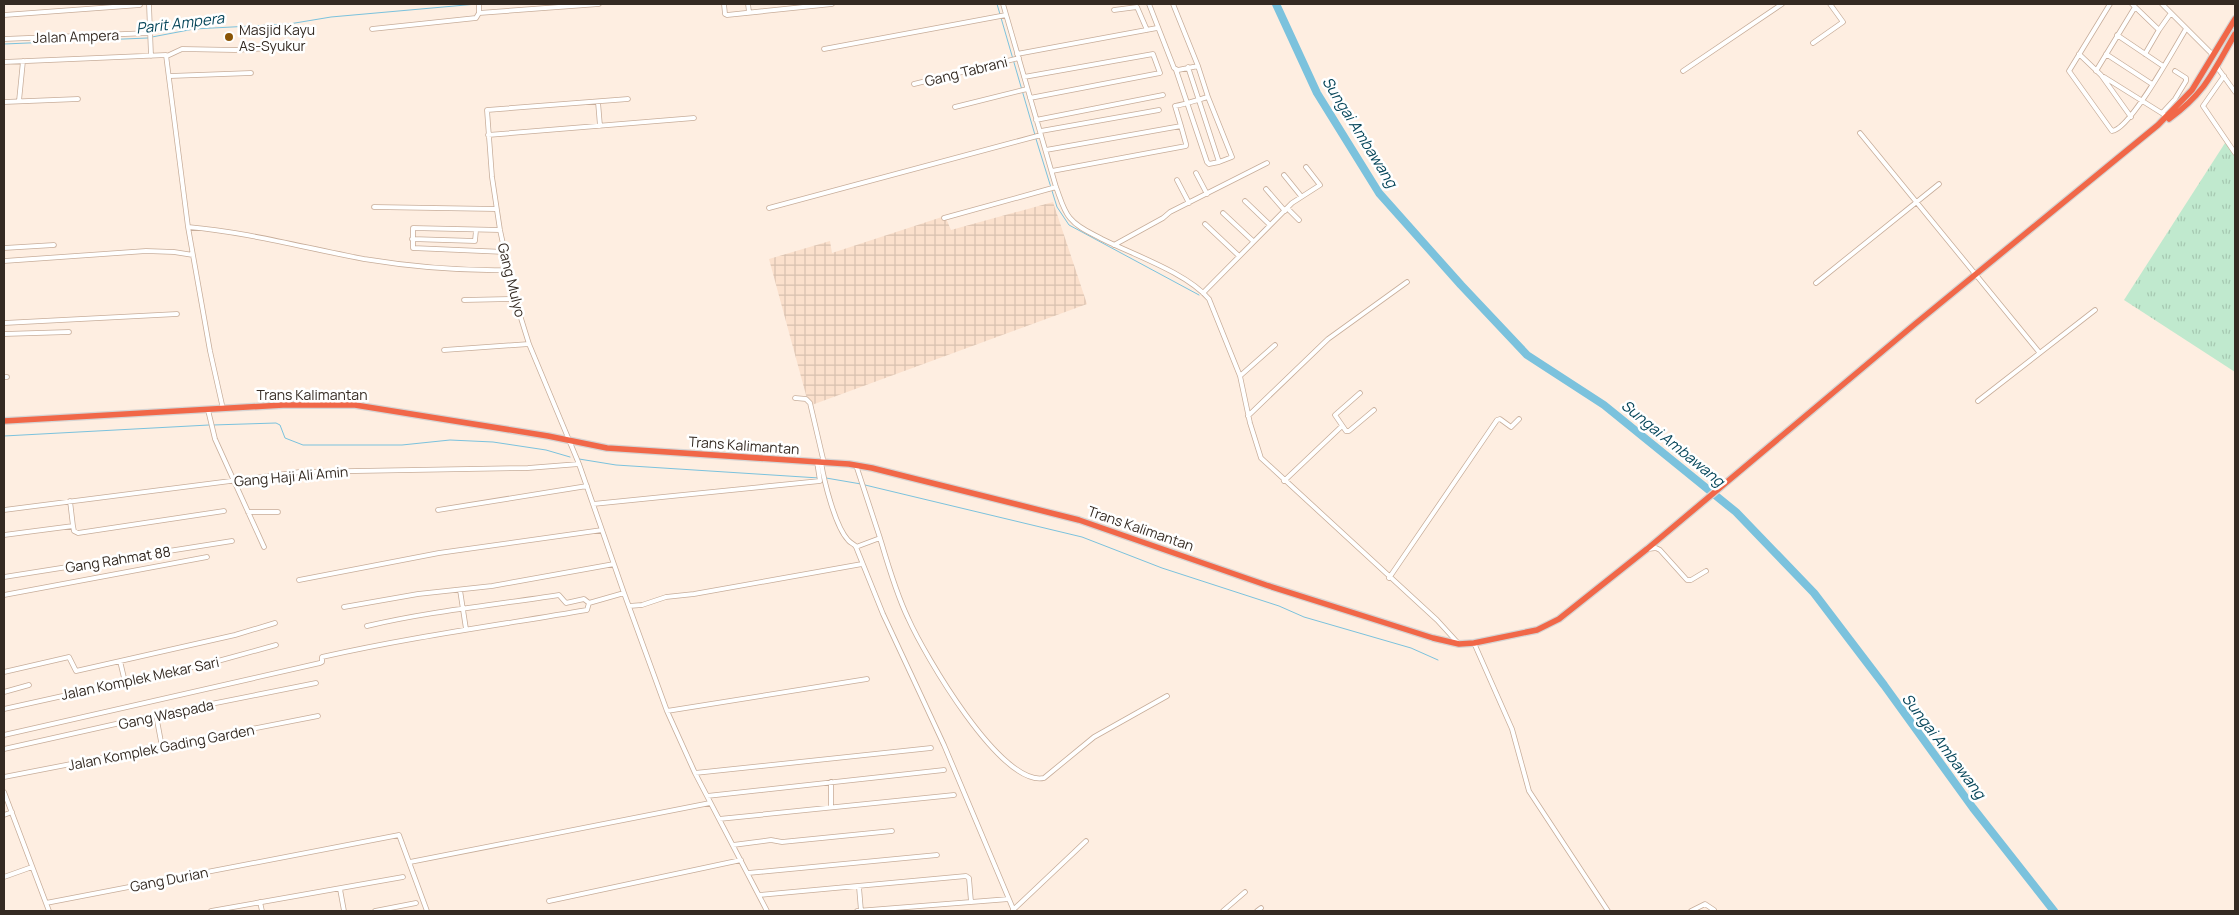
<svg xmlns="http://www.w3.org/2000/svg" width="2239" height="915" viewBox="0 0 2239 915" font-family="Manrope,sans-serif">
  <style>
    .industrial { fill: url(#industrial-grid) }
    .grass { fill: url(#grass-tufts) }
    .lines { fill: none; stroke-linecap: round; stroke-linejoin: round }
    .stream { stroke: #7bc2dd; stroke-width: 1 }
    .river { stroke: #7bc2dd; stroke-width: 8 }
    .minor-casing { stroke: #c7ad9a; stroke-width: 5.5 }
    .highway-casing { stroke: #d6d4d3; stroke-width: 8 }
    .minor { stroke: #fff; stroke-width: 4 }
    .highway { stroke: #f16748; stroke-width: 5.5 }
    .poi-dot { fill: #8b5506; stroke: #fff; stroke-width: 2 }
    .labels { text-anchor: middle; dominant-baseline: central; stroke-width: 5; stroke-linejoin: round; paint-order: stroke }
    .poi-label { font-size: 14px; fill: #342a22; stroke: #fff; text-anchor: start }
    .street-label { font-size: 14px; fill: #342a22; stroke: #fff }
    .water-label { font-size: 15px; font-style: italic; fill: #06465a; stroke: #fff }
  </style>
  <defs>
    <pattern id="industrial-grid" width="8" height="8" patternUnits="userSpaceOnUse" patternTransform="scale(1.25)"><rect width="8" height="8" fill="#fbe0cc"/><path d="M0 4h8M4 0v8" fill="none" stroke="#d8c0af"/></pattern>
    <pattern id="grass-tufts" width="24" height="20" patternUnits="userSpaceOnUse" patternTransform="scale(1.25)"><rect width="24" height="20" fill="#c0e9ce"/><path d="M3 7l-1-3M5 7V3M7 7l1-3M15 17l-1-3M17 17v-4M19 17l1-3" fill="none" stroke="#a6c8b1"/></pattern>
  </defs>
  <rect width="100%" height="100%" fill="#feeee1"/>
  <path class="industrial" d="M1053,202l34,102 -278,102 -40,-147 61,-18 2,12 113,-37 6,14z"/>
  <path class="grass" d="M2225,143l10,7v222l-111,-72z"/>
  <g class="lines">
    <path class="stream" d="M997,4l38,131
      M152,37l42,-8 95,-5 42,-7 146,-13
      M4,44l144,-6
      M1036,139l21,68 12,18 130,70
      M213,425l63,-2 4,2 5,13 18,7h99l48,-5 43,2 53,8 24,7
      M4,436l205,-11
      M579,459l37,6 203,13
      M826,478l35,6
      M865,485l217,52 80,31 117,38 25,11 107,31 27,12"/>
    <path class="river" d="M1276,4l41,89 62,100 82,92 66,70 77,50 132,107 78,81 70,92 89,123 81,103"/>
    <g class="minor-casing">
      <path id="minor" d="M149,4l2,52
        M724,4l1,10 2,1 105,-11
        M748,4l1,8
        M1003,4l53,183c4,10 7,23 14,31 8,10 21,15 32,21 32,16 85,34 107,60l31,77 10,47 11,35 176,162 21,23
        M1149,4l25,64 4,2 20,-4 -25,-62
        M2110,4l-41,67 43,60c18,-1 63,-84 74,-102
        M2132,4l27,26 12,-17
        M2162,4l51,51
        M1114,10l23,-3 10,23
        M479,13l120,-9
        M4,15l136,-10
        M372,29l104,-11 3,-5v-9
        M2117,35l46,31
        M4,39l145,-6
        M1813,43l30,-21 -13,-18
        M824,49l182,-34
        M1017,54l140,-26
        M2079,54l22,21 30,42
        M2106,54l46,30
        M2145,54l14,-24
        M167,56l15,-7 53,1 35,-2
        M4,62l162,-7 22,172
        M1198,66l10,31
        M2217,67l18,25
        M1176,70l31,92 2,2 10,-2
        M1683,71l99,-67
        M2096,71l39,-64
        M170,76l81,-3
        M2224,76l-21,30 32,47
        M1024,77l129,-23 7,19 -130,25
        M2104,77l64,40
        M914,84l105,-26
        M628,99l-141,11 5,67 8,53 15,69 14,45 50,120 45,129 43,118 28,62 72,138
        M19,101l4,-40
        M4,102l74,-3
        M598,102l2,24
        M955,107l72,-18
        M2162,113l13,-14 11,-18v-3l-11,-7
        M1036,120l127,-25
        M1181,126l-6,-20c11,-2 22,-6 33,-9l24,60 -13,5 -31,-95
        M1041,131l118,-21
        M1860,133l179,219
        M488,135l206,-17
        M1046,150l135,-24 5,18v2l-134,25
        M1196,173l11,21
        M1284,175l17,21
        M1177,180l12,23
        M1266,189l19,22
        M1245,201l25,24
        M374,207l122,2
        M769,208l272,-73
        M1287,208l12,12
        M1223,213l30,28
        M944,218l112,-31
        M1205,224l34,32
        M500,230l-87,-2v20l92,4
        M412,239l63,2 1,-11
        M1114,245l49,-27 7,-6 97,-49
        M4,248l50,-3
        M4,261l142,-10 28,1 19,3
        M1816,283l123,-99
        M1203,293l89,-90 28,-18 -14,-18
        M464,300l51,-1
        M4,323l173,-9
        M4,334l65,-2
        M444,350l85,-6
        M1240,376l35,-31
        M4,377h3
        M1360,393l-25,22 11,16h3l25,-21
        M795,398l11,1 4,4 14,60
        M1978,401l117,-91
        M223,409l-13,-58 -22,-124c59,5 117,21 176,32 49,8 96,12 145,11
        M208,410l7,29 49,108
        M1248,416l80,-77 79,-57
        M821,462c3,19 14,64 27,78 3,4 6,3 8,7l27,67 61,131 70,166
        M856,465l24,73 -24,9
        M1284,481l58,-55
        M70,501l3,25
        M593,504l227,-23 -3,-19
        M4,510l296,-38 228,-4 51,-4
        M438,510l149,-24
        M248,512h30
        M4,535l69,-9 1,5 4,2 146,-22
        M880,538c8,27 16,55 28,80 16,36 93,169 136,160l50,-41 73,-41
        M1648,549l8,-1 4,2 27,30h4l15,-9
        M4,577l228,-36
        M1389,578l108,-158 3,-1 11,8 8,-8
        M299,580l140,-27 163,-23
        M460,590l6,39
        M4,595l203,-38
        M629,606l13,-1 24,-8 28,-3 168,-30
        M344,607l74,-13 74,-8 122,-22
        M367,626c63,-15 128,-21 192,-31l7,8 18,-4 5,4 35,-10
        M1474,643l38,86 17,62 79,120
        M120,661l5,21
        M4,672l65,-15 7,14 159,-36 40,-12
        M4,692l25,-7
        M4,709l203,-45 69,-19
        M667,711l200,-32
        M156,715l6,32
        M4,735l316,-72 2,-1v-5c88,-20 177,-32 265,-47l2,-7
        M4,749l152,-34 160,-32
        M695,773l236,-25
        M4,777l314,-61
        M831,782v25
        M4,792l45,119
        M707,796l237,-26
        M4,815l8,-3
        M719,819l235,-24
        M733,845l38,-5 11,2 110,-11
        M410,862l300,-59
        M748,873l189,-18
        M4,877l28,-10
        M859,887l2,24
        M340,889l4,22
        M759,895l207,-19 3,2 2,24 -114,9
        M549,901l192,-41
        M260,902l2,9
        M971,902l38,-3
        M46,903l353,-68 28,76
        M1013,910l73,-69
        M211,911l192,-34
        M375,911l41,-8
        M1223,911l22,-19
        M1257,911l4,-3
        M1691,911l14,-7 9,6"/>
    </g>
    <g class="highway-casing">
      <path id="highway" d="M2169,119c37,-27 44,-47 66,-85
        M4,421l279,-16h72l193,31 59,12 242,16 23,4 207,52 187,65 167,53 26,6 15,-1 63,-13 22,-11 88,-70 268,-225 243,-199 34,-35 43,-71"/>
    </g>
    <use href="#minor" class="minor"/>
    <use href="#highway" class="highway"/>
  </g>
  <circle class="poi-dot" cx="229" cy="37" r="5"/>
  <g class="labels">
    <g class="poi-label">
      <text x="239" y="29">Masjid Kayu<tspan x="239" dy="16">As-Syukur</tspan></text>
    </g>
    <g class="street-label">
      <text transform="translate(76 36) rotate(-2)">Jalan Ampera</text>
      <text transform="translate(966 71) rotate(-14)">Gang Tabrani</text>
      <text transform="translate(512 280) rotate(76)">Gang Mulyo</text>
      <text x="312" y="394">Trans Kalimantan</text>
      <text transform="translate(744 445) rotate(4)">Trans Kalimantan</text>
      <text transform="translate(291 476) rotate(-5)">Gang Haji Ali Amin</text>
      <text transform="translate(1141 528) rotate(19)">Trans Kalimantan</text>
      <text transform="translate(118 559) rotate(-9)">Gang Rahmat 88</text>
      <text transform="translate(140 678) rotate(-12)">Jalan Komplek Mekar Sari</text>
      <text transform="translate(166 714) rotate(-12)">Gang Waspada</text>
      <text transform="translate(161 747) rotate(-11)">Jalan Komplek Gading Garden</text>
      <text transform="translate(169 879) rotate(-11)">Gang Durian</text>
    </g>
    <g class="water-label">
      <text transform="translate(180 23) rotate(-7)">Parit Ampera</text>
      <text transform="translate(1360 132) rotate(58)">Sungai Ambawang</text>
      <text transform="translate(1673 443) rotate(39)">Sungai Ambawang</text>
      <text transform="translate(1944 746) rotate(53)">Sungai Ambawang</text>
    </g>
  </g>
  <rect width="2239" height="915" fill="none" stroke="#342a22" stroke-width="10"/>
</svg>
